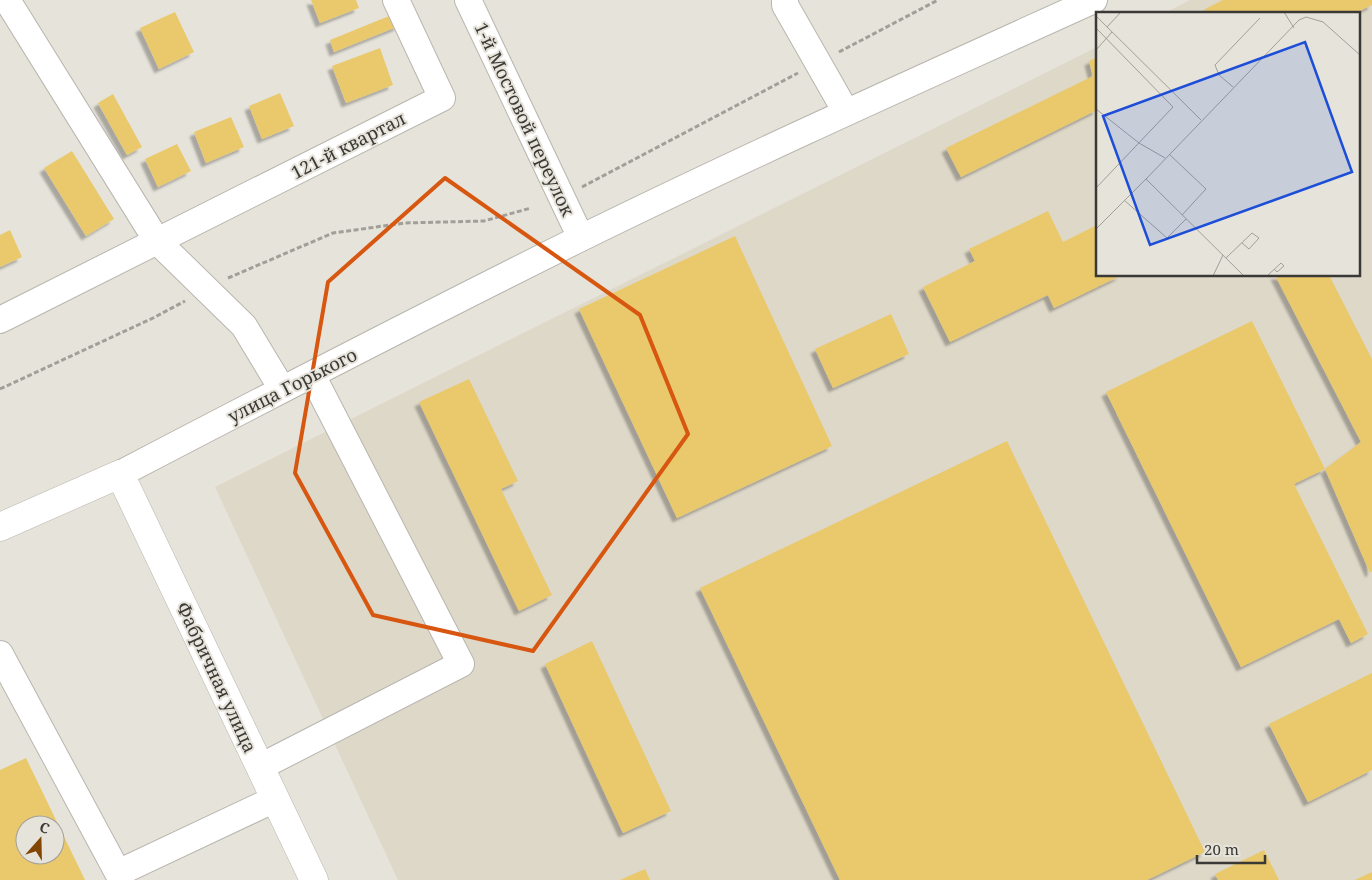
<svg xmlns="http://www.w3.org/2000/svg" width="1372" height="880" viewBox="0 0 1372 880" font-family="'Noto Serif',serif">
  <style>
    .built { fill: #ded8c9 }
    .building { fill: #eac96c; fill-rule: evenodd; filter: url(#shadow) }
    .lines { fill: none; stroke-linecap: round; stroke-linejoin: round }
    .minor-casing { stroke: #b9b6ae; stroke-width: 28 }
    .major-casing { stroke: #b9b6ae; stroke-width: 29 }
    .path { stroke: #a29f99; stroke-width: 3; stroke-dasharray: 5 2.5; stroke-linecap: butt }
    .minor { stroke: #fff; stroke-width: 26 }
    .major { stroke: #fff; stroke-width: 28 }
    .marked { fill: none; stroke: #d75610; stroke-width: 4; stroke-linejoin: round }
    .labels { text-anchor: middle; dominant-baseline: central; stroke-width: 4; stroke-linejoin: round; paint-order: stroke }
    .street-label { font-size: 18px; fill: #3a3936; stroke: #e6e3da }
    .inset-road { fill: none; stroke: #a19f98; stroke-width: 1 }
    .view { fill: #1d4ed8; fill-opacity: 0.15; stroke: #1d4ed8; stroke-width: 2.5 }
    .inset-edge { fill: none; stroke: #3a3936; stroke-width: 2.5 }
  </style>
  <defs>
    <filter id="shadow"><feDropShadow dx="-4.5" dy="4.5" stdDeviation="1" flood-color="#0004"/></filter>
  </defs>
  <rect width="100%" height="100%" fill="#e6e3da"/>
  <path class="built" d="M1190,0h182v880h-974l-183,-393 882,-440v228h261v-261h-195z"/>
  <path class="building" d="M311,0h45l3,8 -39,15z
    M1223,0h149v5l-19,9h-146l-2,-5z
    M175,12l19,40 -35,17 -19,-41z
    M394,14l5,12 -65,26 -4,-12z
    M380,48l13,37 -47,18 -14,-37z
    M1097,57v53l-136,67 -15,-29 147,-72 -4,-15z
    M280,93l14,33 -32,13 -13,-33z
    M113,94l29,53 -15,8 -29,-52z
    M231,117l13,30 -38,16 -12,-31z
    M177,144l14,27 -33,16 -13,-28z
    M72,151l42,68 -28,17 -42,-68z
    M1048,211l15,31 34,-17v50h25l-68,33 -6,-13 -98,47 -27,-55 52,-26 -6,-12z
    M10,230l12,27 -22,10v-32z
    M735,236l97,210 -155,72 -98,-209z
    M1275,275h54l43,84v212l-2,2 -45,-104 -31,15 74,150 -17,9 -12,-24 -98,48 -135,-275 146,-71 73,148 36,-27z
    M891,314l18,40 -76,34 -18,-39z
    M469,379l49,102 -17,8 51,106 -33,16 -100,-209z
    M1007,441l198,411 -58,28h-307l-140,-292z
    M592,641l79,170 -48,22 -78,-169z
    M1372,673v97l-64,32 -39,-78z
    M26,758l59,122h-85v-110zM25,825h30v30h-30z
    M1264,850l15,30h-61l-3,-6z
    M645,869l5,11h-30z
    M1372,872v8h-17z"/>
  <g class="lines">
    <g class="minor-casing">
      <path id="minor" d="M7,0l150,241 87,85 38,63
        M468,0l113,238
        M785,0v5l61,107
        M0,320l442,-222 -46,-98
        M120,474c153,-80 306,-159 461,-236 169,-83 341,-160 513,-238
        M0,654l118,219 157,-74
        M260,767l201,-103 -149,-289"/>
    </g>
    <g class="major-casing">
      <path id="major" d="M0,527l120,-53 194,406"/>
    </g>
    <path class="path" d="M839,52l99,-52
      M582,187l216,-114
      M228,278l105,-45 72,-10 79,-2 47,-13
      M0,389l153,-71 32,-17"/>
    <use href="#minor" class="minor"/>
    <use href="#major" class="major"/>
  </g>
  <path class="marked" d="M445,178l195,137 48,119 -155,217 -160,-36 -78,-142 33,-191z"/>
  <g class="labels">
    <g class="street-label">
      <text transform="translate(525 119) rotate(65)">1-й Мостовой переулок</text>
      <text transform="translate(348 145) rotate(-27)">121-й квартал</text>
      <text transform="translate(292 385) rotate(-27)">улица Горького</text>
      <text transform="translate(217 677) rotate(65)">Фабричная улица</text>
    </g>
  </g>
  <g transform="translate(1096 12)">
    <rect width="264" height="264" fill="#e6e3da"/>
    <path class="inset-road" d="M188,0l10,16M0,4l105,104M11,15l14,-15M0,16l77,79 -77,81M0,38l16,-18M137,75l-14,-12 -4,-10 45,-47M0,97l43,34 26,15M73,142l37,35 -24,26M50,167l153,-159 7,-3 17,5 37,33M28,188l43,38 19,-19M0,217l50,-50 98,97M130,246l26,-25 7,5 -10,11 -7,-6M117,264l10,-21M171,264l14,-13 3,3 -7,6 -3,-3"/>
    <path class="view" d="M209,30l47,130 -202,73 -47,-129z"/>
    <rect width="264" height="264" class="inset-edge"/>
  </g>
  <g transform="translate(40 840) rotate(20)"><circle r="24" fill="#e6e3da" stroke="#a19f98"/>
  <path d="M0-4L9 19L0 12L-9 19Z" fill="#834602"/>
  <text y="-8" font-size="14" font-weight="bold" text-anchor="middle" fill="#3a3936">С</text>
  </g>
  <path d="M1197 855v8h68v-8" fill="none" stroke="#3a3936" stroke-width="2.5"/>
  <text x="1204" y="855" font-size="15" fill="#3a3936" stroke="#e6e3da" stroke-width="4" paint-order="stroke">20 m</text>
</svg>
